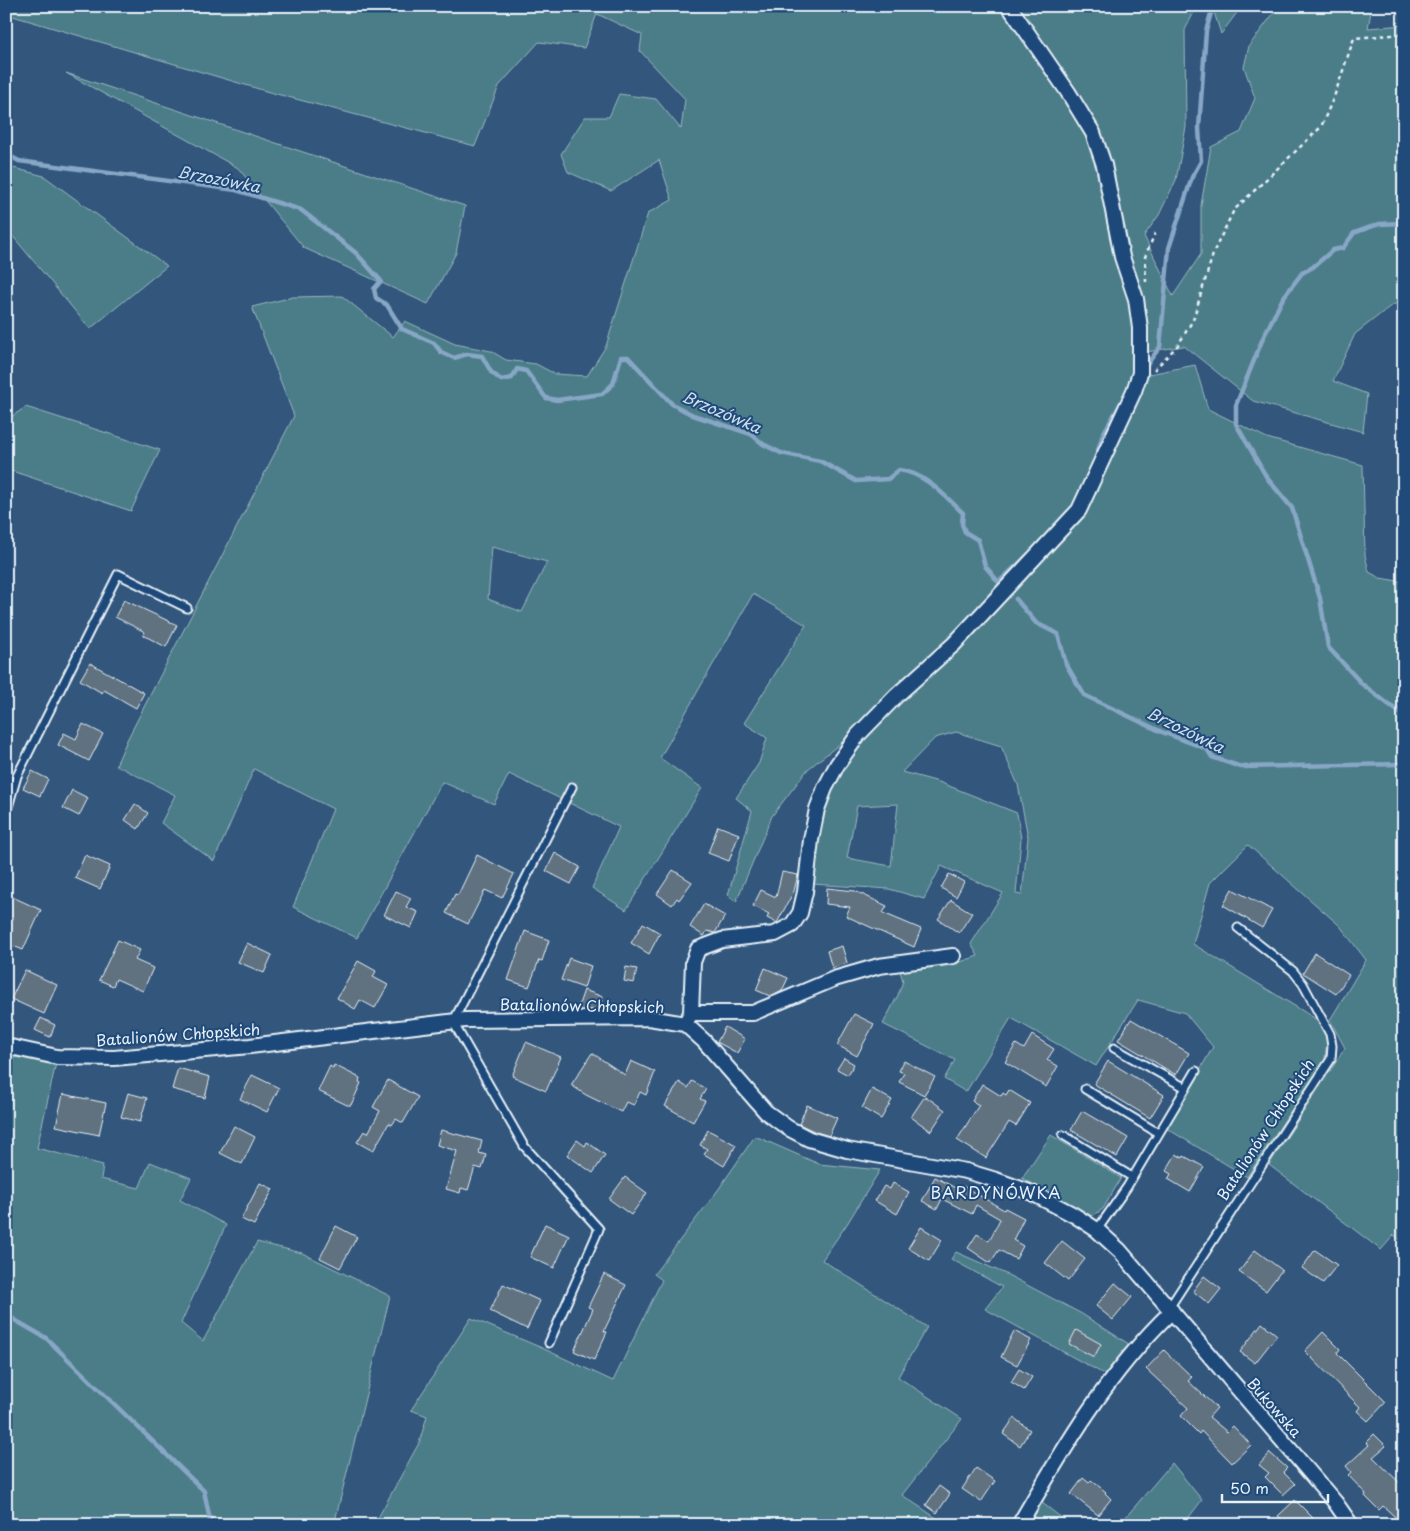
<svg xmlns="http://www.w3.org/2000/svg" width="1410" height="1531" viewBox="0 0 1410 1531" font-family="'Playpen Sans',sans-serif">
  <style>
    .green { fill: #4b7d89; stroke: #9ab7c0; fill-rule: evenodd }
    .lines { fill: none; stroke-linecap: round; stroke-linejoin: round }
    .stream { stroke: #88a7c6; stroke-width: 4.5 }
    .building { fill: #607180; stroke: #e8f1f8 }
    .service-casing { stroke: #e8f1f8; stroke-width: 11 }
    .minor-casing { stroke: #e8f1f8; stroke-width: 18 }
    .path { stroke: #e8f1f8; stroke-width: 2.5; stroke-dasharray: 4 4; stroke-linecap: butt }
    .service { stroke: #1f4a7a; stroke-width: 7 }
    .minor { stroke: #1f4a7a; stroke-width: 14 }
    .labels { text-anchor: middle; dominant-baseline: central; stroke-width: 4; stroke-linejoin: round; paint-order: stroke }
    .street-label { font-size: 15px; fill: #e8f1f8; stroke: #1f4a7a }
    .water-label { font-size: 16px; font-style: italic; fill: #d0dfeb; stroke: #1f4a7a }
    .neighbourhood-label { font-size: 16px; letter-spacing: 1px; fill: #e8f1f8; stroke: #1f4a7a }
  </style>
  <rect width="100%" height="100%" fill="#32567c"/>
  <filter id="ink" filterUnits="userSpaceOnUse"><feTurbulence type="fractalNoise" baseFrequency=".02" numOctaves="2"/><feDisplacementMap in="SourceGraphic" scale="10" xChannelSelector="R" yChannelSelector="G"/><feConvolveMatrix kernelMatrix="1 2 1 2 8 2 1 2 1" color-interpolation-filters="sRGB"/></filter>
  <g filter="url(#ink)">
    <path class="green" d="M6,6h992l67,91 24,38 10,32 15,91 16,48 5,49v25l-31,91 32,-65 8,-31 51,-10 13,44 59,29 96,27 2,90 4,17 11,6 24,4v661l-10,-8 -13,15 -112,-85 76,-117 -15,-28 36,-60 -26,-34 -92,-81 -38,38 -17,61 128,78 6,19 -2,18 -78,118 -81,-49 47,-81 -28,-34 -47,-13 -42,66 -85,-48 -45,74 -22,-13 11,-19 -72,-36 15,-29 5,-14 -3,-10 51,-6 27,-9 -7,-12 32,-51 -62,-27 -17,33 -35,-10 -77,-5 9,-73 20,-43 23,-29 39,-41 -21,6 -36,35 -38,30 -36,47 -36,86 -8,-7 24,-84 -16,-13 23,-35 8,-25 -23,-15 62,-98 -53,-31 -93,164 42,30 -76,122 -34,-22 27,-61 -110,-53 -15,30 -52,-22 -85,156 -64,-31 40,-98 -79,-40 -40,92 -53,-38 14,-28 -59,-30 11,-25 167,-324 -42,-109 41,-10 49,-1 51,41 12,-16 50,23 36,7 15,9 30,4 19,10 32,2 19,-30 42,-133 24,-13 -13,-40 -48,31 -43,-19 -7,-18 24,-37h24l10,-23 37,5 25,30 4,-30 -45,-48 2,-16 -45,-21 -13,34 -45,-6 -40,44 -24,60 -206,-54 -263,-78zM492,547l55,15 -25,50 -34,-13zM956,732l45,14 17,39 10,52 -6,58 -6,-1 5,-55 -4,-26 -78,-31 -37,-10 33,-34zM898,804l-7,62 -44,-8 10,-52z
      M1017,6h180l-12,24 1,97 -10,53 -17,35 -15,21 29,60 28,-42v-49l10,-58 30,-15 14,-34 -11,-31 5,-21 30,-40h93l-4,22 36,-3v276l-12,4 -37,29 -22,47 34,13 -4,38 -110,-31 -69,-55 -38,6 -20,-98 -14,-87 -12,-34 -25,-42z
      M1214,6h28l-21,28 -8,-25z
      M66,73l399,133 -9,47 -28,51 -124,-56 -66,-80z
      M6,166l38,10 123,90 -77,63 -84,-101z
      M26,407l134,43 -29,61 -125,-42v-49z
      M14,1057l42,6 -19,85 66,17 -2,14 38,9 11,-26 41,16 -11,22 46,25 -45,98 22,18 54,-99 45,11 88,43 -56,229h-328v-420z
      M1051,1135l70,43 -18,31 -11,7 -70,-38z
      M755,1136l64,28 61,6 -33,54 -25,36 105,67 -29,50 64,42 -60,76 45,30h-573l45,-82 8,-27 -16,-6 60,-92 71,30 71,33 49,-101 -8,-6 64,-84z
      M956,1252l52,23 74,39 53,34 -24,30 -126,-69 17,-22 -51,-28z
      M1172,1463l30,37 -19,25h-64z
      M1033,1496l38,29h-54z"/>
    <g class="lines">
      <path class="stream" d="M6,154l13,7 217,29 65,20 55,43 25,28 -7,8 2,9 11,7 15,24 32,14 7,9 13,6 13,-4 15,2 9,16 10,8 11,-2 5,-9 9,2 20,27 11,2 45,-6 11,-10 8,-27h7l44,47 21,11 58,19 12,10 18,9 39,8 36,20 32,-2 11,-9c26,3 46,26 64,43l-1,11 3,8 13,8 7,26 16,19
        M1404,223l-25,1 -25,9 -11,15 -10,2 -20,17 -11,6 -19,25 -20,40 -27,67v19l31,54 25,30 28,90 8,49 34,37 42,32
        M1145,367l15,-20 9,-99 23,-71 9,-16 -2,-33 7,-97 5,-18
        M1096,457l7,-23 19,-33
        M1000,581l29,-27
        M1016,599l20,24 22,11 8,30 18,31 78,37 45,17 5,8 29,10 163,-3
        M6,1315l40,23 158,153 7,34"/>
    </g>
    <path class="building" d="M124,600l53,25 -11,22 -23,-12 2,-3 -30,-15z
      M90,663l54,30 -8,15 -32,-18 -2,3 -22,-13z
      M83,724l20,10 -14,27 -31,-16 6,-12 12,6z
      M32,771l16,8 -8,17 -17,-8z
      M72,790l16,8 -9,18 -16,-8z
      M135,804l13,9 -10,16 -13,-9z
      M718,826l21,8 -10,27 -21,-8z
      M555,853l25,14 -9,17 -25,-13z
      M85,855l25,11 -10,23 -25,-11z
      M477,855l37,19 -12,24 -17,-8 -17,34 -22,-11 9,-19 3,1z
      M673,870l19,12 -13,18 -2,-2 -5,7 -15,-11z
      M782,872l16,3 -4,16 -17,32 -10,-5 2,-4 -16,-8 8,-16 15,7z
      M949,874l15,8 -8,15 -15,-9z
      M827,888l28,3 32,15 -4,7 38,16 -7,18 -68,-31 4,-9 -24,-3z
      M1232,889l40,21 -10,18 -39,-23z
      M396,891l15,7 -5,9 12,5 -7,16 -27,-13z
      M6,894l35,16 -18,40 -17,-7z
      M951,900l21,13 -13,20 -21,-14z
      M704,904l21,12 -10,17 -8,-2 -3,5 -14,-9z
      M643,923l17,10 -11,21 -18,-11z
      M525,931l24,9 -7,21 -3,-1 -10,27 -21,-7z
      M118,940l22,10 -5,10 18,8 -10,23 -27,-12 -3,7 -14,-6z
      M247,943l25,12 -8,18 -26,-11z
      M842,946l5,17 -15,5 -5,-17z
      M1315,953l34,22 -13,19 -33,-21z
      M569,958l22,8 -7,22 -23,-8z
      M358,961l18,10 -3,6 15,8 -13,23 -15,-8 -5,9 -18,-11z
      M626,967l11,2 -3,14 -10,-2z
      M765,968l23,10 -6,13 -12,5 -14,-6z
      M25,970l32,15 -13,29 -33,-15z
      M584,990l19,7 -5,13h-21z
      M854,1014l20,10 -17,32 -20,-11z
      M41,1018l14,7 -5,12 -15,-7z
      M1131,1019l58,34 -13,22 -58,-35z
      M725,1027l20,12 -8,14 -20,-11z
      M1032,1035l22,14 -7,11 11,6 -12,21 -41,-25 11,-18 8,5z
      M526,1042l35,15 -15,34 -34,-15z
      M592,1053l33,22 6,-14 24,11 -9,23 -6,-3 -6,13 -8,-3 -5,10 -35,-17 -15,-10z
      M844,1058l10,6 -6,11 -11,-6z
      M904,1061l31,16 -11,18 -25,-13 5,-9 -5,-2z
      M1108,1061l56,34 -14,23 -56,-34z
      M334,1065l26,13 -1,4 2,1 -10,22h-4l-29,-14 12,-25 3,2z
      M178,1068l32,9 -5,21 -33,-9z
      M252,1075l27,13 -12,24 -27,-13z
      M388,1080l30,17 -15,26 -7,-4 -4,6 -3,-2 -16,28 -16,-9 7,-11 4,2 12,-22 -7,-4z
      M692,1081l14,8 -6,10 5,2 -12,21 -28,-16 14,-24 9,6z
      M982,1084l19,12 2,-3 3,2 3,-5 21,13 -14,23 -7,-4 -23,36 -29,-18 22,-35 -7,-4z
      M872,1089l20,11 -11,19 -19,-11z
      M128,1093l19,5 -7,24 -19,-5z
      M63,1094l43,9 -7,32 -43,-9z
      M925,1096l20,14 -14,21 -20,-14z
      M807,1105l30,13 -8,18 -13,-4 -17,-8z
      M1082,1111l46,27 -11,19 -46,-27z
      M234,1126l21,11 -13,27 -22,-11z
      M441,1130l41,11 -3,12 7,2 -4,14 -7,-2 -7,23 -7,-2 -1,5 -14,-4 11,-38 -20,-6z
      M708,1130l28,15 -12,21 -20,-12 3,-5 -7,-4z
      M577,1140l8,6 2,-4 18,13 -12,18 -26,-18z
      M1176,1154l7,4 1,-2 20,11 -14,25 -22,-13 3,-5 -5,-3z
      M625,1177l22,16 -16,22 -22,-16z
      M935,1177l26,14 2,-5 41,24 1,-2 19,10 -11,22 10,6 -7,13 -17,-9 -9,13 -22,-15 9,-14 12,7 11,-22 -24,-14 -4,9 -30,-15 -5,10 -15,-8z
      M260,1183l13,6 -19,36 -13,-6z
      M893,1183l16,9 -12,22 -22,-13 9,-15 6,3z
      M545,1224l24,11 -15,33 -24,-11z
      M336,1226l21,11 -17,31 -20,-10z
      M921,1227l21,13 -13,21 -21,-13z
      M1062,1241l23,18 -17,22 -23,-18z
      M1255,1250l27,20 -16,21 -27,-19z
      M1315,1250l22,15 -14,18 -21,-15z
      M604,1274l22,11 -22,46 3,1 -13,28 -20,-9 19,-42 -5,-2z
      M1204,1276l17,13 -12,15 -16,-13z
      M1115,1283l17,14 -19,23 -17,-14z
      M503,1284l37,17 -13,28 -37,-18z
      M1262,1323l15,12 -22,28 -15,-11z
      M1076,1330l25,14 -7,13 -25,-13z
      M1014,1331l17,9 -14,25 -16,-8z
      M1323,1332l17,17 -3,4 49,49 -18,19 -11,-10 3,-4 -55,-56z
      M1164,1350l28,27 -4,4 29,27 -8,9 18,15 6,-6 18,19 -19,18 -31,-32 -2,3 -18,-18 7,-8 -42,-39z
      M1019,1369l13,8 -8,13 -13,-8z
      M1014,1418l16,12 -10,16 -17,-12z
      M1374,1434l12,12 -13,11 31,30v38l-21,-19 -4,4 -14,-14 1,-2 -18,-19 3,-3 -5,-6 23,-21 -3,-3z
      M1270,1453l17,15 -4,4 12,12 -12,11 -18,-18 4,-4 -10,-8z
      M976,1468l19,13 -14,21 -19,-13z
      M1083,1478l6,5 2,-3 15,12 -1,1 6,6 -13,16 -27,-21z
      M939,1486l11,8 -13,19 -11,-8z
      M1295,1500l18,18 -7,7h-19l-9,-9z"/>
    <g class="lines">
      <g class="service-casing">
        <path id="service" d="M6,814l11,-38 101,-202 69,34
          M1114,1048l72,40
          M1085,1089l73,44
          M1063,1135l69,42
          M1097,1230l30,-43 69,-116
          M1169,1308l162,-249 1,-13 -2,-12 -27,-50 -10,-13 -55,-43
          M549,1343l50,-114 -75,-83 -71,-124 119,-235"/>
      </g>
      <g class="minor-casing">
        <path id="minor" d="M691,1013h62l81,-34 45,-13 74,-10
          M685,1024l6,-11 2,-51 5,-13 24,-9 53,-6 17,-9 8,-12 5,-21 6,-52 6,-31 8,-21 12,-23 21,-30 38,-39 58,-52 125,-134 55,-119 6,-18v-45l-4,-29 -14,-42 -18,-92 -11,-32 -25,-41 -59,-86
          M6,1046l51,11 57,1 136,-12 215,-26 184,-2 36,6 19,17 62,71 22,16 21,11 38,11 119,21 30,9 36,13 42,22 23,15 23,21 215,251 16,23
          M1019,1525c44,-76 89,-153 153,-214"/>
      </g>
      <path class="path" d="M1146,282l-1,-25 10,-24
        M1154,370l24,-25 15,-25 21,-69 20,-41 87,-83 14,-33 19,-56 50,-4"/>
      <use href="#service" class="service"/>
      <use href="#minor" class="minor"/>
    </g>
  </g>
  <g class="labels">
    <g class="street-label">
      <text transform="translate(582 1005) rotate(1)">Batalionów Chłopskich</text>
      <text transform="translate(178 1034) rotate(-4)">Batalionów Chłopskich</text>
      <text transform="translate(1265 1129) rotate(-57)">Batalionów Chłopskich</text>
      <text transform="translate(1275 1407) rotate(49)">Bukowska</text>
    </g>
    <g class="water-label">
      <text transform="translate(219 178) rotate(11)">Brzozówka</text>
      <text transform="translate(722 411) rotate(23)">Brzozówka</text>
      <text transform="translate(1186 729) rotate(26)">Brzozówka</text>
    </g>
    <g class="neighbourhood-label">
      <text x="996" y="1192">BARDYNÓWKA</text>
    </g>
  </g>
  <rect width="1410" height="1531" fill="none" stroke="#1f4a7a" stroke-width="25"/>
  <rect x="12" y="12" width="1385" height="1506" fill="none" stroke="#e8f1f8" stroke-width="2" filter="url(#ink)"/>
  <path d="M1222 1494v8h106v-8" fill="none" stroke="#e8f1f8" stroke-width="2.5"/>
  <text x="1230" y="1494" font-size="15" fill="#e8f1f8" stroke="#1f4a7a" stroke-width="4" paint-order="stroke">50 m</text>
</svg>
